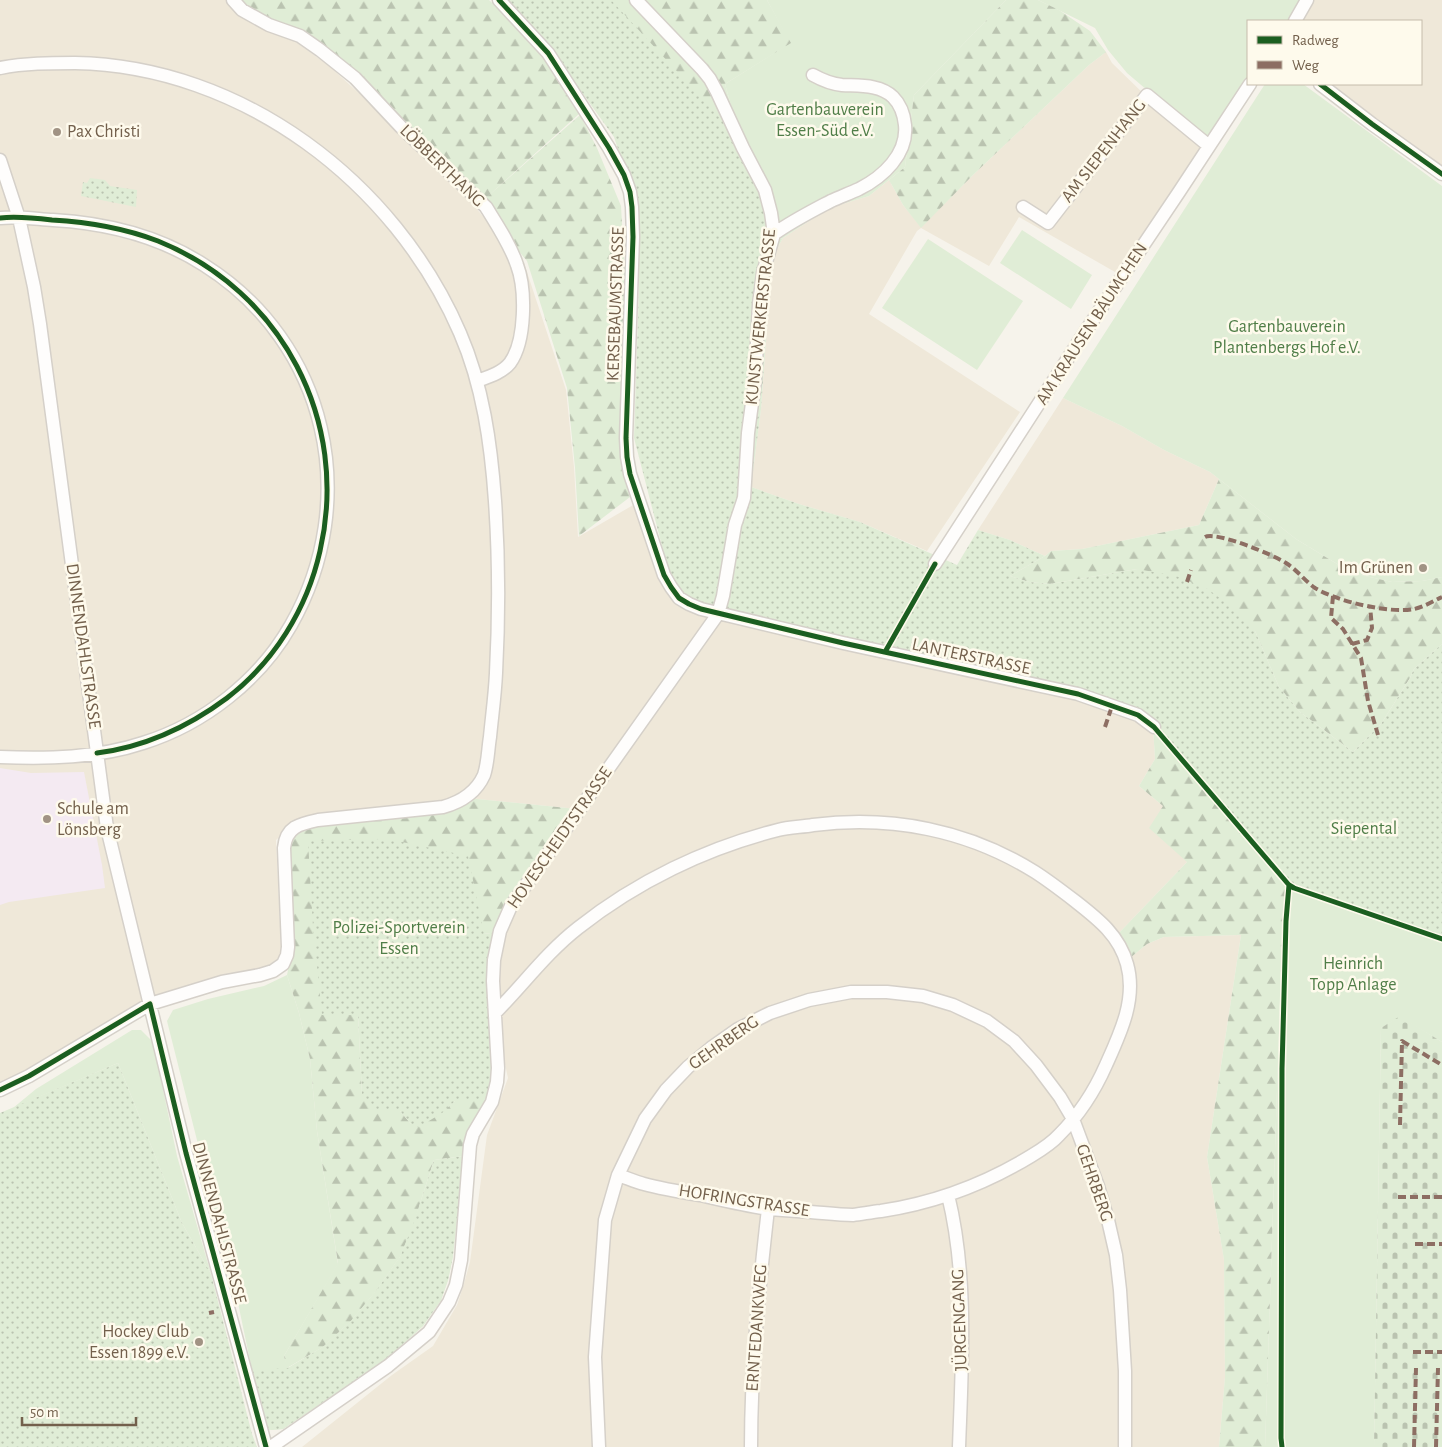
<svg xmlns="http://www.w3.org/2000/svg" width="1442" height="1447" viewBox="0 0 1442 1447" font-family="'Alegreya Sans',sans-serif">
  <style>
    .residential { fill: #efe8d9 }
    .education { fill: #f4eaf2 }
    .green { fill: #e0edd6 }
    .forest { fill: url(#forest-firs) }
    .cemetery { fill: url(#cemetery-stones) }
    .park { fill: url(#park-dots) }
    .lines { fill: none; stroke-linecap: round; stroke-linejoin: round }
    .minor-casing { stroke: #d5d0c9; stroke-width: 15 }
    .minor { stroke: #fefdfc; stroke-width: 12 }
    .quiet { stroke: #8d6e63; stroke-width: 4; stroke-dasharray: 8 4; stroke-linecap: butt }
    .cycleway-casing { stroke: #fefaec; stroke-width: 8 }
    .cycleway { stroke: #1b5e20; stroke-width: 5 }
    .poi-dot { fill: #a19384; stroke: #fefaec; stroke-width: 2 }
    .labels { text-anchor: middle; dominant-baseline: central; stroke-width: 5; stroke-linejoin: round; paint-order: stroke }
    .park-label { font-size: 18px; fill: #507e48; stroke: #fefaec }
    .poi-label { font-size: 18px; fill: #73604c; stroke: #fefaec; text-anchor: start }
    .street-label { font-size: 18px; fill: #73604c; stroke: #fefaec }
  </style>
  <defs>
    <pattern id="forest-firs" width="22" height="20" patternUnits="userSpaceOnUse" patternTransform="scale(1.25)"><rect width="22" height="20" fill="#e0edd6"/><path d="M5 1l3.5 6h-7zM16 11l3.5 6h-7z" fill="#bac3b0"/></pattern>
    <pattern id="cemetery-stones" width="16" height="16" patternUnits="userSpaceOnUse" patternTransform="scale(1.25)"><rect width="16" height="16" fill="#e0edd6"/><path d="M2 7V4a2 2 0 0 1 4 0v3zM10 15v-3a2 2 0 0 1 4 0v3z" fill="#bac3b0"/></pattern>
    <pattern id="park-dots" width="8" height="8" patternUnits="userSpaceOnUse" patternTransform="scale(1.25)"><rect width="8" height="8" fill="#e0edd6"/><path d="M2 2h.1M6 6h.1" fill="none" stroke="#bac3b0" stroke-width="1.8" stroke-linecap="round"/></pattern>
  </defs>
  <rect width="100%" height="100%" fill="#f6f3eb"/>
  <path class="residential" d="M0,0h237l91,65 79,72 60,61 57,65 42,127 8,77 4,70 57,-33 29,71 52,39 -139,195 -110,-11 -177,30 -14,12 5,107 -2,10 -7,7 -101,31 -171,93z
    M1312,0h130v168l-117,-84h96v-63h-122z
    M1106,52l6,11 36,35 58,47 -84,131 -103,-59 -30,49 -68,-38 -4,3 -48,83 151,98 -93,139 -67,-29 -61,-18 -48,-17 10,-78 9,-124 4,-31 9,-16 46,-30 40,-12 20,-16 14,25 18,22 51,-51 117,-111z
    M1063,398l59,28 42,24 46,22 9,7 -20,46 -117,24 -31,2 -6,5 -35,-16 -32,-10z
    M720,616l334,73 99,38 2,32 -16,27 24,20 24,56 -70,73 13,23 17,-14 17,-7 77,-2 -34,222 17,103 1,117 -6,70h-917l90,-72 41,-29 24,-41 6,-18 7,-25 17,-127 21,-57 -7,-32 -6,-85 17,-54z"/>
  <path class="education" d="M0,768l31,5 53,-1 18,93 3,23 -96,14 -9,3z"/>
  <path class="green" d="M767,0h239l-92,95 -9,72 -36,29 -40,12 -46,30h-6l-34,-90 -18,-64 65,-41z
    M1038,0h269l-12,21h-47v62l-40,59 -81,-69 -19,-23 -13,-22z
    M1265,84h38l139,102v391l-20,4 -30,1 -40,-9 -56,-34 -86,-67 -46,-22 -42,-24 -59,-28z
    M1022,230l70,45 -21,34 -71,-46z
    M928,239l95,62 -46,69 -95,-62z
    M1289,887l153,54v101l-42,-25 -19,11 -7,419h-109l16,-475 4,-66z
    M287,975l12,38 11,46 7,72 21,133 -54,92 4,12 35,-21 28,-26 25,-30 24,-34 26,-69 27,68 -5,24 -7,20 -18,26 -38,34 -102,69 -12,1 -19,-60 -14,-67 -71,-282 6,-11 35,-11 56,-13z
    M132,1030h9l12,12 24,114 34,118 -29,-51 -64,-160 -105,45 23,-19z"/>
  <path class="forest" d="M228,0h261l43,41 47,73 -101,91 -106,-105 -71,-58z
    M608,0h159l24,43 -66,41 18,64z
    M1006,0h32l21,10 31,21 16,21 -17,13 -117,111 -51,52 -18,-23 -14,-25 16,-13 9,-72z
    M580,115l17,33 24,58 5,85 -5,167 9,39 -51,39 -4,-68 -8,-80 -40,-127 -48,-57z
    M1219,479l77,60 56,34 40,9 30,-1 20,-4v67l-28,25 -4,9 -29,46 -28,28 -53,-40 -21,-25 -24,-56 -118,-62 -87,15 -21,-2 -19,-6 35,-20 6,-5 31,-2 117,-24z
    M1153,727l136,160 -4,19 -4,66 -16,475h-46l6,-70 -1,-117 -17,-103 34,-222 -77,2 -17,7 -17,14 -13,-23 70,-73 -38,-34 14,-22 -24,-20 16,-27z
    M467,798l110,11 -80,123 -13,2 -162,80h36l4,80 38,17 11,13 31,-12 13,-11h34l-25,55 -30,4 -20,62 -14,35 -24,34 -25,30 -28,26 -36,21 -3,-12 54,-93 -21,-132 -7,-72 -11,-46 -12,-38 3,-15 -5,-118 17,-16z"/>
  <path class="cemetery" d="M1400,1016l42,26v405h-68l7,-419z"/>
  <path class="park" d="M505,0h106l120,130 32,61 11,48 9,-1 -9,16 -4,31 -9,124 -10,78 48,17 61,18 97,43 21,-35 32,10 35,16 -35,20 19,6 21,2 87,-15 39,7 30,12 27,19 22,24 24,56 21,25 53,40 28,-28 29,-46 4,-9 28,-25v293l-151,-51 -137,-160 -16,-11 -449,-112 -20,-30 -35,-135 5,-150 -3,-85 -22,-66 -74,-103z
    M90,178l15,2 5,6 27,4 -1,17 -55,-11 2,-14 4,1z
    M388,839l80,17 16,78 13,-2 -3,115 -5,54h-34l-13,12 -23,14 -8,-3 -11,-13h-28l-10,-17 -4,-79h-36l-9,-88 -5,-86z
    M118,1063l64,160 29,51 41,160 5,13h-257v-334z
    M464,1156l-11,100 -5,24 -7,20 -18,26 -38,34 -102,69 -14,1 -17,-60 36,-2 35,-21 28,-26 25,-30 24,-34 14,-35 20,-62z"/>
  <g class="lines">
    <g class="minor-casing">
      <path id="minor" d="M233,0l9,10 27,15 31,11 20,14 35,28 46,49 85,80c11,18 24,37 31,58 9,24 9,76 -7,98 -8,10 -22,14 -33,18
        M499,0l49,53 61,95 15,27 6,17 2,15 1,30 -7,201 1,19 3,17 34,101 7,12 8,11 10,6 12,5 142,34 235,51 60,21 16,12
        M1295,21l12,-21
        M0,68c25,-5 50,-5 75,-5 167,3 320,119 385,270 23,53 31,111 35,168 4,57 4,115 1,172 -1,22 -4,43 -6,64 -2,12 -2,26 -6,38 -8,18 -23,27 -41,32l-125,13c-19,4 -32,7 -34,28l4,99 -1,8 -4,9 -10,7 -13,4 -38,7 -72,22 -121,72 -29,14
        M1320,84l52,40 70,50
        M0,160l19,58 15,69 6,37 67,504 79,325 80,294
        M1023,207l25,16 99,-128 62,51
        M0,218c17,-2 36,1 53,2 53,3 106,16 151,45 124,78 158,235 87,360 -31,55 -87,99 -148,118 -45,15 -96,16 -143,14
        M774,234c18,-13 38,-23 57,-33 9,-4 19,-8 28,-12 24,-12 49,-35 46,-64 -1,-10 -5,-21 -12,-28 -13,-13 -35,-11 -51,-12 -10,-1 -20,-5 -29,-10
        M935,564l150,-232 94,-140 71,-108
        M495,1013c28,-28 51,-60 83,-85 58,-46 128,-80 200,-98 11,-3 24,-3 35,-5 78,-10 155,5 222,47 14,9 27,19 40,29 23,18 44,34 52,63 10,35 -7,70 -21,101 -11,25 -27,50 -47,70 -7,8 -18,15 -28,21 -46,28 -97,47 -150,55 -10,1 -19,3 -28,4 -14,0 -29,-2 -42,-3 -14,-1 -29,-2 -42,-3 -23,-3 -47,-9 -69,-14 -19,-3 -38,-6 -56,-11 -8,-2 -17,-6 -26,-9
        M948,1195c20,81 14,169 11,252
        M271,1447l117,-81 41,-34 20,-30 7,-17 5,-25 9,-115 3,-11 19,-32 5,-20 1,-14 -5,-87 1,-21 6,-29 11,-25 207,-292 5,-18 12,-71 9,-27 4,-65 7,-52 4,-77 4,-31 11,-39 -3,-21 -6,-23 -22,-42 -26,-56 -7,-13 -8,-10 -66,-69
        M599,1447l-4,-90 10,-137 13,-45 27,-56 21,-29 22,-23 23,-19 27,-19 32,-16 39,-13 42,-8h36l36,4 30,9 34,16 27,20 22,24 24,32 13,22 25,67 10,34 8,35 4,35 5,81v76
        M751,1447c0,-80 8,-159 17,-238"/>
    </g>
    <use href="#minor" class="minor"/>
    <path class="quiet" d="M1205,537c11,-6 69,18 81,26 11,7 19,18 29,25 21,13 75,26 99,21 10,-2 19,-8 28,-12
      M1187,582l4,-12
      M1333,596l-2,22 12,11 18,29 7,43 10,34
      M1352,644l15,-4 5,-12 -2,-22
      M1105,727l7,-21
      M1400,1125l2,-84 40,24
      M1398,1197h44
      M1415,1244h27
      M209,1313l5,-1
      M1413,1352h29
      M1414,1447l2,-79
      M1436,1447l2,-79"/>
    <g class="cycleway-casing">
      <path id="cycleway" d="M499,0l49,53 61,95 15,27 6,17 2,15 1,30 -7,201 1,19 3,17 34,101 7,12 8,11 10,6 12,5 142,34 235,51 60,21 16,12 135,158 5,3 148,51
        M1320,84l52,40 70,50
        M0,218c17,-2 35,0 52,2 36,2 72,8 106,21 124,50 192,180 162,310 -13,58 -46,111 -93,147 -39,29 -82,49 -130,55
        M885,652l50,-88
        M0,1090l29,-14 121,-72 36,149 80,294
        M1282,1447l-1,-9 1,-369 4,-148 3,-36"/>
    </g>
    <use href="#cycleway" class="cycleway"/>
  </g>
  <g class="poi-dot">
    <circle cx="57" cy="132" r="5"/>
    <circle cx="1423" cy="568" r="5"/>
    <circle cx="47" cy="819" r="5"/>
    <circle cx="199" cy="1342" r="5"/>
  </g>
  <g class="labels">
    <g class="park-label">
      <text x="825" y="110">Gartenbauverein<tspan x="825" dy="21">Essen-Süd e.V.</tspan></text>
      <text x="1287" y="327">Gartenbauverein<tspan x="1287" dy="21">Plantenbergs Hof e.V.</tspan></text>
      <text x="1364" y="829">Siepental</text>
      <text x="399" y="928">Polizei-Sportverein<tspan x="399" dy="21">Essen</tspan></text>
      <text x="1353" y="964">Heinrich<tspan x="1353" dy="21">Topp Anlage</tspan></text>
    </g>
    <g class="poi-label">
      <text x="67" y="132">Pax Christi</text>
      <text x="1413" y="568" text-anchor="end">Im Grünen</text>
      <text x="57" y="809">Schule am<tspan x="57" dy="21">Lönsberg</tspan></text>
      <text x="189" y="1332" text-anchor="end">Hockey Club<tspan x="189" dy="21">Essen 1899 e.V.</tspan></text>
    </g>
    <g class="street-label">
      <text transform="translate(1104 151) rotate(-52)">AM SIEPENHANG</text>
      <text transform="translate(442 166) rotate(44)">LÖBBERTHANG</text>
      <text transform="translate(616 304) rotate(-88)">KERSEBAUMSTRASSE</text>
      <text transform="translate(761 317) rotate(-84)">KUNSTWERKERSTRASSE</text>
      <text transform="translate(1092 324) rotate(-57)">AM KRAUSEN BÄUMCHEN</text>
      <text transform="translate(83 646) rotate(82)">DINNENDAHLSTRASSE</text>
      <text transform="translate(971 657) rotate(12)">LANTERSTRASSE</text>
      <text transform="translate(560 838) rotate(-55)">HOVESCHEIDTSTRASSE</text>
      <text transform="translate(724 1043) rotate(-35)">GEHRBERG</text>
      <text transform="translate(1094 1183) rotate(71)">GEHRBERG</text>
      <text transform="translate(744 1201) rotate(9)">HOFRINGSTRASSE</text>
      <text transform="translate(219 1223) rotate(75)">DINNENDAHLSTRASSE</text>
      <text transform="translate(960 1320) rotate(-92)">JÜRGENGANG</text>
      <text transform="translate(757 1328) rotate(-86)">ERNTEDANKWEG</text>
    </g>
  </g>
  <rect x="1247" y="20" width="175" height="65" fill="#fefaec" stroke="#c6bcac"/>
  <rect x="1257" y="36" width="25" height="8" fill="#1b5e20" stroke="#c6bcac"/>
  <text x="1292" y="45" font-size="15" fill="#73604c">Radweg</text>
  <rect x="1257" y="61" width="25" height="8" fill="#8d6e63" stroke="#c6bcac"/>
  <text x="1292" y="70" font-size="15" fill="#73604c">Weg</text>
  <path d="M22 1417v8h114v-8" fill="none" stroke="#73604c" stroke-width="2.5"/>
  <text x="30" y="1417" font-size="15" fill="#73604c" stroke="#fefaec" stroke-width="4" paint-order="stroke">50 m</text>
</svg>
